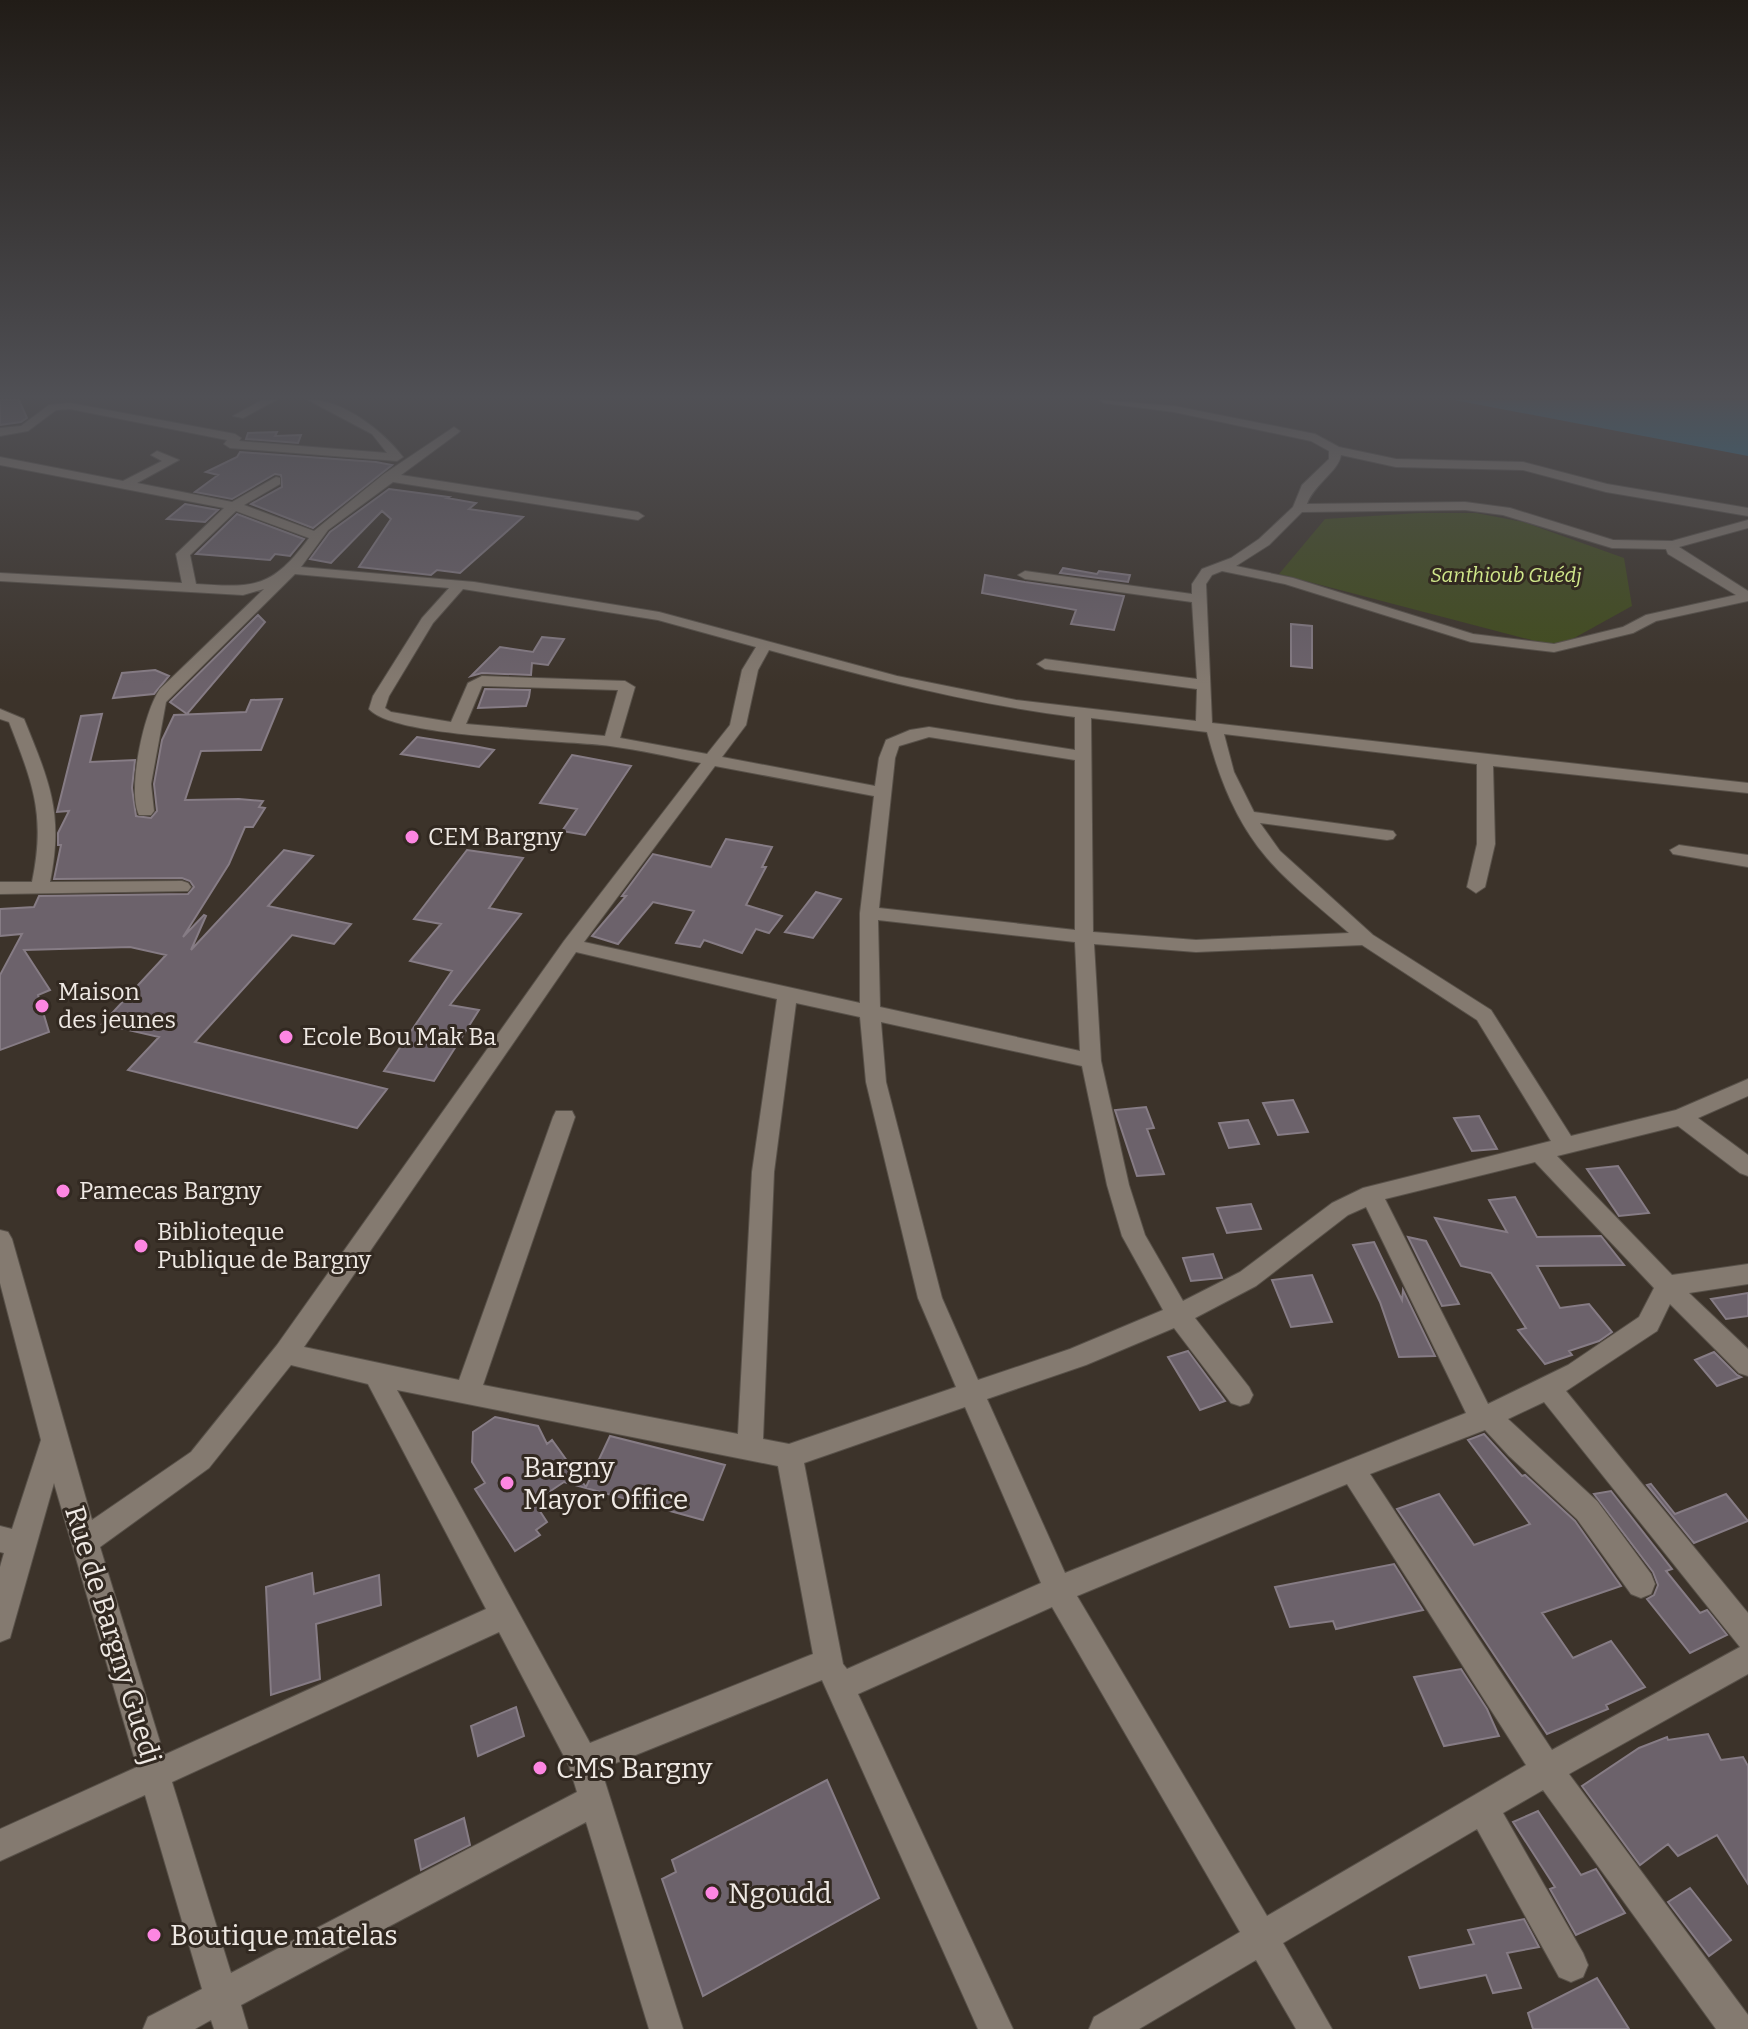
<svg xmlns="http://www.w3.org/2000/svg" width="1748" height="2029" viewBox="0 0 1748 2029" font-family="Bitter,serif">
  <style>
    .green { fill: #414c1b }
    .water { fill: #237294 }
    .building { fill: #6c626b; stroke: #867c85; stroke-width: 2 }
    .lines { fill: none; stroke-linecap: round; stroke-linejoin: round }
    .street-casing { stroke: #585149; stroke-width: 2 }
    .street { fill: #847a70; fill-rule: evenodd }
    .poi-dot { fill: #fd86e2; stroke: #322921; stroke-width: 3 }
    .labels { text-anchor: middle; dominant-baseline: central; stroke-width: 6; stroke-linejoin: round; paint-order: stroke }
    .far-park-label { font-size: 20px; font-style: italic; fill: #d0e78a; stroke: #322921 }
    .poi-label { font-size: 24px; fill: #efe9e4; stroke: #322921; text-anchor: start }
    .near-poi-label { font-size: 28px; fill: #efe9e4; stroke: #322921; text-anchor: start }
    .near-street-label { font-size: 28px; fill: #efe9e4; stroke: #322921 }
  </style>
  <rect width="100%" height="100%" fill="#3c332a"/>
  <path class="green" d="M1419,513h57l47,9 101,36 8,48 -74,41 -279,-73 46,-55z"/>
  <path class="water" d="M1454,400h294v56z"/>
  <path class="building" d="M0,400h19l8,18 -6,4 -21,3z
    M277,432l-2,4 26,-1 -3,8 -52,-4 2,-6z
    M240,452l136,10 16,3 -79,63 -62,-24 31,-17 -1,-12 -6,-1 -43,25 -37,-7 23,-17 -12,-3 31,-15z
    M389,489l60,8 -2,1 29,5 -7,6 54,8 -63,56 -23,-3 -6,5 -72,-8 32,-48 -9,-8 -51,52 -21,-4 20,-27z
    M185,504l33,6 -13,12 -38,-3z
    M237,514l67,25 -14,17 -15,-2 -5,6 -74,-6z
    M1063,568l34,6 2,-3 31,4 -2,7 -68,-9z
    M985,575l40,7 99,14 -10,34 -43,-6 5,-14 -94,-17z
    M258,615l7,7 -78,92 -17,-12z
    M1291,624l21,2v42l-21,-2z
    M542,637l22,2 -16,26 -16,-2 -1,12 -49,-2 -11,3 29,-29 33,5z
    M155,670l14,6 -15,18 -41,4 9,-25z
    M485,689l45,1 -1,7 -3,9 -48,2z
    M282,699l-21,51 -60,1 -16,49 54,-1 24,2 -4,6 6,1 -12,19h-8l-16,37 -46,73 21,-22 2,1 -15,34 93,-100 29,6 -45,50 83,18 -17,20 -42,-9 -97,107 192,47 -30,39 -229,-58 31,-33 -57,-13 64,-69 -36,-8 -106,3 26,40 -12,5 11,37 -49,18v-75l22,-41 -22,2v-27l34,-2 5,-11 149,-2 6,-7 -4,-6 -8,-3 -128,1 7,-34h-3v-12l11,-22 -12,1 24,-96 21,-2 -12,48 45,-2 -3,28 4,28 15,2 6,-7 -3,-27 8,-44 12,-25 72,-3 5,-12z
    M417,737l57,9 20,4 -15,17 -78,-13z
    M572,755l59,11 -46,69 -23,-4 15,-22 -37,-6z
    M726,839l46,8 -10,20h4l-20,38 36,11 -13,17 -13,-4 -14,24 -38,-13 -4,7 -24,-4 18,-32 -41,-9 -35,42 -26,-8 34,-40h-4l31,-42 58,13z
    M467,850l56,8 -34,50 32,6 -71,91 29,5 -45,71 -50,-10 68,-100 -42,-10 31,-37 -27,-5z
    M816,892l25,7 -28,39 -28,-6z
    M1293,1100l15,32 -30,3 -15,-32z
    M1146,1107l8,21 -7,1 17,45 -27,2 -22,-66z
    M1479,1116l18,33 -25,2 -18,-33z
    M1248,1120l11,24 -30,4 -10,-25z
    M1618,1166l31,47 -30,3 -32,-47z
    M1515,1197l22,40 64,-1 23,29 -87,1 23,42 29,-4 23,28 -13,9 -30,10 3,4 -27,9 -27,-34 8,-2 -35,-55 -30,-7 -26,-48 72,14 -18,-32z
    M1251,1204l10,25 -34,4 -10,-25z
    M1408,1237l18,4 33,63 -17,2z
    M1374,1242l28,58 1,-10 32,66 -36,1 -19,-55 -27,-57z
    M1213,1254l9,24 -31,3 -8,-23z
    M1312,1275l20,47 -41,5 -19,-47z
    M1748,1293v23l-22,3 -15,-20z
    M1188,1351l37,50 -25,9 -32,-53z
    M1714,1352l23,23 4,2 -24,9 -22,-26z
    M495,1417l43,9 9,18 5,-4 34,47 24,-51 115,29 -22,55 -139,-38 -30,20 13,20 -11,8 4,5 -25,16 -40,-62 10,-6 -13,-21 1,-30z
    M1484,1434l38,42 3,-1 50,46 46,65 -79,27 31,45 38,-17 34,46 -39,18 2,4 -61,25 -150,-225 42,-15 35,51 56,-21 -62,-84z
    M1651,1484l24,30 51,-20 22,27 -54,22 -47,-58z
    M1611,1491l61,78 -6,2 34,42 7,-3 20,25 -37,18 -43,-54 7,-4 4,-10 -5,-13 -59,-78z
    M1394,1564l29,46 -87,19 -3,-8 -43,6 -15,-40z
    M312,1573l2,21 65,-19 2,30 -65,19 4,55 -49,16 -5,-108z
    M1461,1669l26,40 12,27 -55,10 -30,-69z
    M516,1707l8,29 -46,20 -7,-30z
    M1708,1734l13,26 22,-3 5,9v118l-31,-49 -39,21 -10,-12 -28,21 -58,-79 57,-38 28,-11 1,3z
    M827,1780l52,118 -176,98 -41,-117 14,-7 -4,-12z
    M1538,1811l43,64 15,-6 29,44 -49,22 -26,-46 5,-2 -42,-65z
    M464,1818l6,27 -49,25 -6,-30z
    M1690,1888l41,52 -22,16 -41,-54z
    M1524,1919l15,28 -32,6 14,35 -28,5 -7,-18 -66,13 -11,-31 65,-13 -6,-14z
    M1597,1978l32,51h-96l-5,-16z"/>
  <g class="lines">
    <g class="street-casing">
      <path id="street" d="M262,400h14l-33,18 -10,-2z
        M308,400c34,-2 76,32 95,57l-6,4 -167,-13 -6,-4 3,-4 -157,-31 -14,1 -28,21 -28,5v-8l21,-2 28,-21 21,-2 165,31 6,4 -2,3 148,12 -15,-19z
        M1099,400l75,6 141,28 24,13 57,12 127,3 84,22 141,24v8l-142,-24 -83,-22 -127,-3 -55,-12c-2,16 -27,29 -34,49l158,-2 45,6 103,32 59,1 76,-21v8l-69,19 69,44v10l-92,20 -23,12 -79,19 -83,-10 -186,-58 -63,-13 -10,4 -6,9 6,139 536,60v10l-255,-27 2,78 -10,43 -9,6 -9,-6 10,-43v-80l-253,-30 10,38 20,40 139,19 3,4 -3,4 -6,1 -127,-17 20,28 93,84 118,75 80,126 105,-26 72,-31v17l-50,22 50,37v21l-8,-3 -62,-47 -121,30 115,119 76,-11v20l-59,9 59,56v27l-9,-3 -69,-69 -13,27 -91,60 182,222v61l-179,100 179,241v14h-32l-173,-239 -40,23 80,140 5,12 -5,12 -12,5 -12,-5 -82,-148 -194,114 49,86h-36l-40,-69 -117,69h-50l5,-12 146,-85 -188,-325 -194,87 155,335h-35l-156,-349 -221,89 82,260h-34l-63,-207 -345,183 7,24h-34l-3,-9 -16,9h-52l5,-12 54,-28 -57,-194 -145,66v-32l137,-62 -83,-284 -44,155 -10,4v-75l4,-14 -4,-1v-26l12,3 29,-89 -41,-157v-53l8,2 4,7 80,281 99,-68 86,-107 287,-404 137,-178c-30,-6 -61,-13 -91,-17 -45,-6 -216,-8 -241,-37l4,-13 49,-78 27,-30 -154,-14 -129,128 -15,82 3,27 -3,4h-12c-12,-25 5,-104 21,-126l104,-100 -21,6 -243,-14v-8l182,10 -6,-29 48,-46 -224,-43v-8l123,24 39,-20 -11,-6 6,-4 22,9 -42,23 95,19 44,-25 4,1v6l-36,21 70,26 70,-57 70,-47 6,4 -2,2 -57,42 237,37 6,4 -6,4 -245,-38 -65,48 -27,37 173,15 185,30 238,64 119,24 180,21 1,-32 -152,-20 -8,-5 8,-5 152,20 -5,-77 -167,-23 -7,-4 7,-4 167,23v-10l10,-15 29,-11 28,-19 34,-32 9,-22 27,-26v-8l-18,-10 -137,-29 -70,-9zM1465,510l38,5 109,33 54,1 2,5 68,41 -90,20 -23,12 -69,17 -81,-10 -180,-56 -57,-12 33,-21 33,-33zM236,511l73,27c-37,50 -54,50 -113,46l-6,-29zM463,589l195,31 98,27 -14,23 -12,55 -23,29 -87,-16 15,-51 -10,-6 -143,-5 -14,7 -17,39 -60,-10 -6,-4 4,-12 44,-73zM769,650c101,28 202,54 306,67v33l-146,-23 -19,3 -24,10 -7,18 -4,28 -153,-29 24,-32 12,-55zM482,686h1l135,4 -13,46 -139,-12zM1091,718l116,14c12,46 29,90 60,126 24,28 55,51 82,75l-153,7 -103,-8zM929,737l146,23v170l-196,-22 16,-150 4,-12zM715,766l159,30 -14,117v90l-276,-61zM878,920l197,22 5,109 -200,-44zM1094,944l102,8 166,-7 115,75 74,121 -188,47 -31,15 -92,69 -57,29 -38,-66 -16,-50 -28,-124zM576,952l201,47 -25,173 -14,262 -255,-49 92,-268 -3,-6h-16l-3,6 -94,263 -155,-33zM796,1003l64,14 6,65 52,216 38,89 -167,57 -26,-5 11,-267zM881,1022l201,44 25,119 15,51 41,74 -93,39 -92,31 -36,-82 -56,-216zM1535,1162l119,126 -15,29 -71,48 -80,39 -103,-205zM1366,1207l100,206 -401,160 -78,-174 99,-34 88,-37 57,75 9,3 9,-3 4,-8 -4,-8 -54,-69 61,-32 92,-71zM291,1365l77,19 118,225 -322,146 -64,-208 109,-79zM397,1390l381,76 35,188 -223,89zM1544,1402l196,245 -188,103 -182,-276 115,-44 24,26 68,63 54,75 10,4 10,-4 4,-10 -4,-10 -54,-73 -89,-82zM965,1407l76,176 -194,86 -4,-5 -39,-201zM1347,1484l179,281 -259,151 -190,-320zM499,1632l70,134 8,26 -346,181 -59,-191z
        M0,709l24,10c25,62 40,94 26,163l132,-1 6,2 3,4 -3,4 -188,3v-12h32c14,-67 1,-98 -23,-160l-9,-3z
        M1679,845l69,10v12l-75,-13 -3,-4z"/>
    </g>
    <use href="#street" class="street"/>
  </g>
  <linearGradient id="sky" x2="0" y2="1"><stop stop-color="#211c17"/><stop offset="0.58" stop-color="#505055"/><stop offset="1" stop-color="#505055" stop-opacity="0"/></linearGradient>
  <rect width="1748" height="684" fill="url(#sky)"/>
  <g class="poi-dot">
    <circle cx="412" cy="837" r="8"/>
    <circle cx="42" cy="1006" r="8"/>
    <circle cx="286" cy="1037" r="8"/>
    <circle cx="63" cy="1191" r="8"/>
    <circle cx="141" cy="1246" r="8"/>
    <circle cx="507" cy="1483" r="8"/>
    <circle cx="540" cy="1768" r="8"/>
    <circle cx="712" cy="1893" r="8"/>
    <circle cx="154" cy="1935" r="8"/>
  </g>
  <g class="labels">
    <g class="far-park-label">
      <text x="1506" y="575">Santhioub Guédj</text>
    </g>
    <g class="poi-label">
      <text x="428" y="837">CEM Bargny</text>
      <text x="58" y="992">Maison<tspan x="58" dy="28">des jeunes</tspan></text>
      <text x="302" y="1037">Ecole Bou Mak Ba</text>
      <text x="79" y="1191">Pamecas Bargny</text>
      <text x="157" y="1232">Biblioteque<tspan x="157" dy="28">Publique de Bargny</tspan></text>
    </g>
    <g class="near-poi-label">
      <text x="523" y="1467">Bargny<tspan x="523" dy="32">Mayor Office</tspan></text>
      <text x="556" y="1768">CMS Bargny</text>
      <text x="728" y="1893">Ngoudd</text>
      <text x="170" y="1935">Boutique matelas</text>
    </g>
    <g class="near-street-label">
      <text transform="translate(113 1635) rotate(73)">Rue de Bargny Guedj</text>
    </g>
  </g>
</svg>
